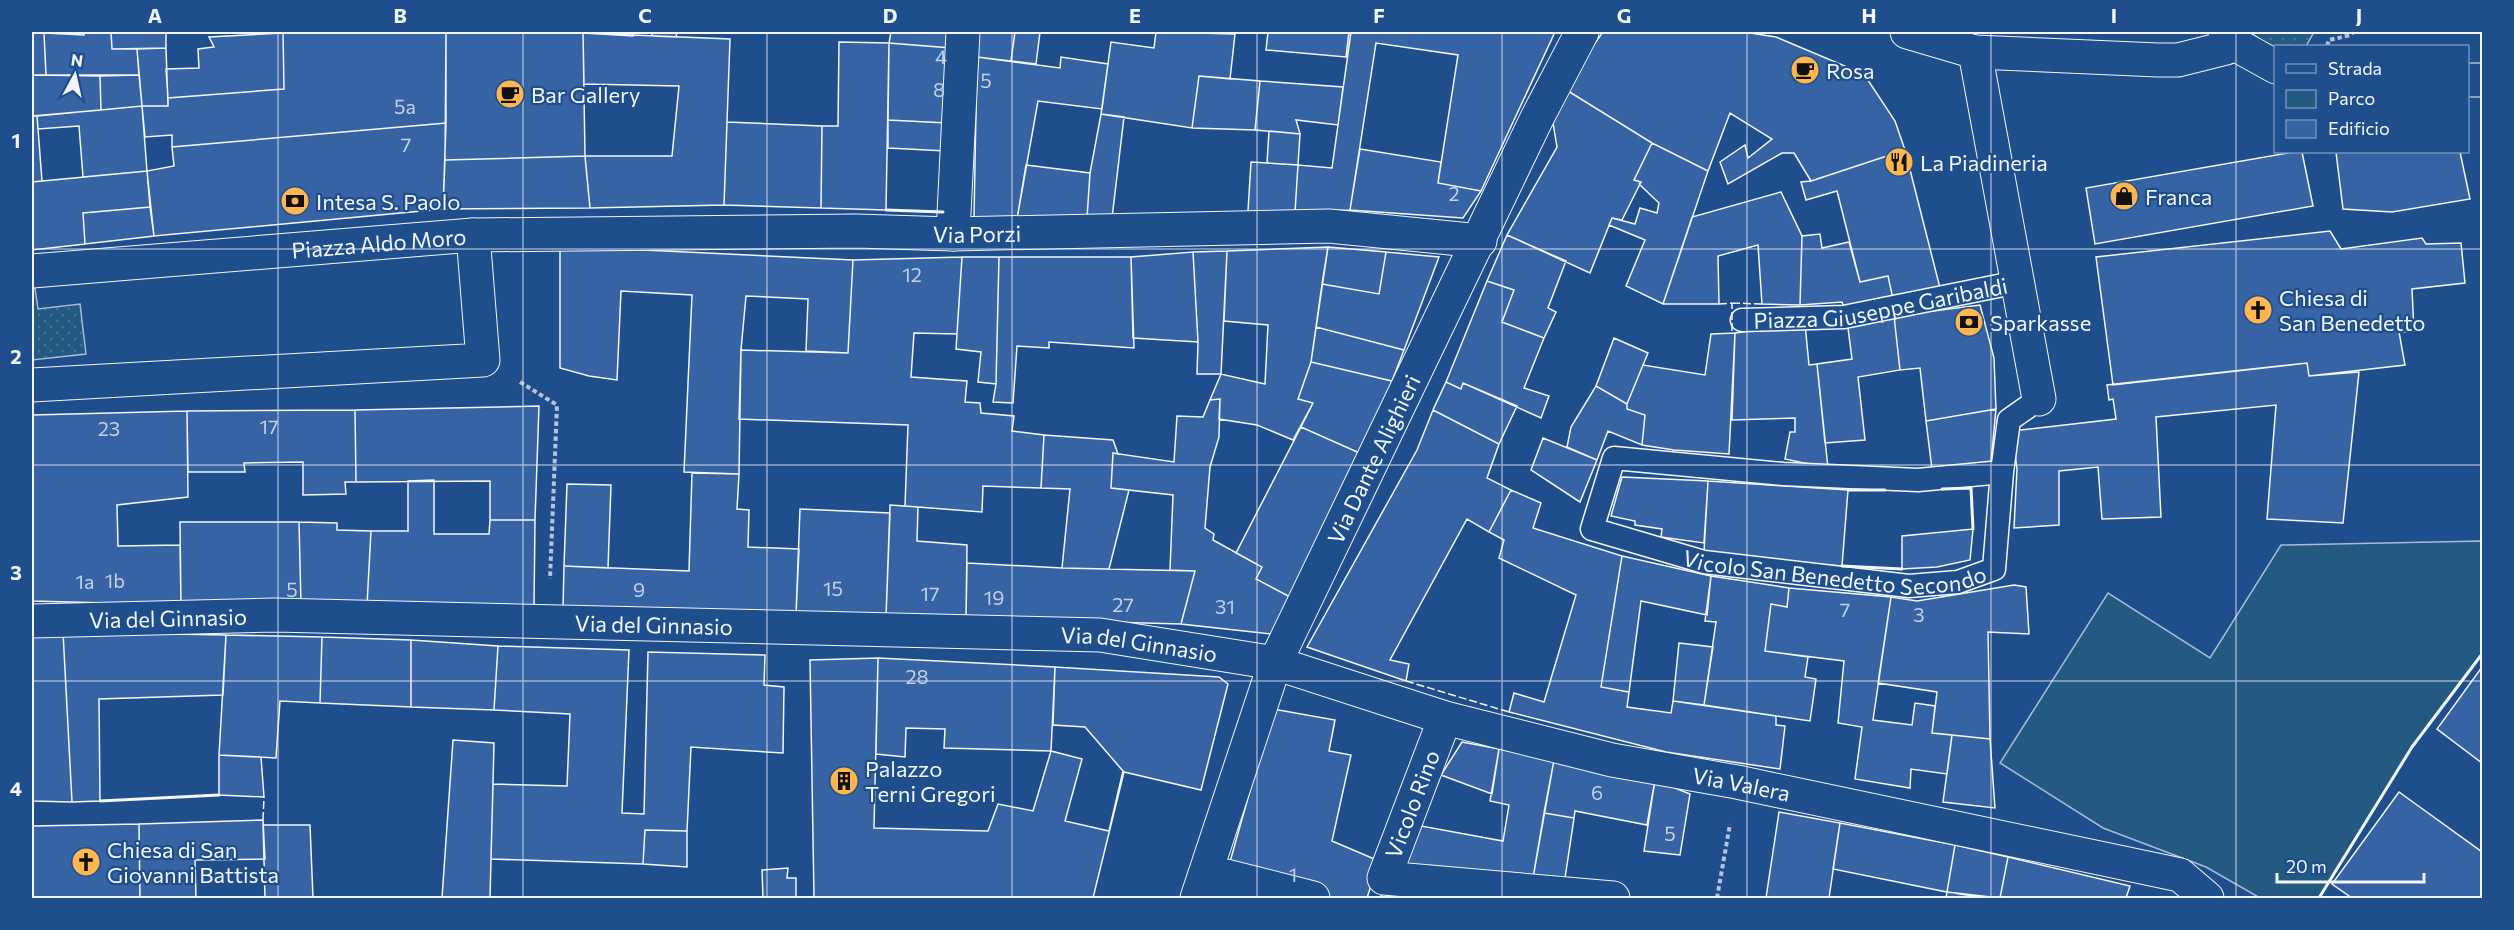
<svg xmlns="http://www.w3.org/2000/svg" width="2514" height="930" viewBox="0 0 2514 930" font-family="Commissioner,sans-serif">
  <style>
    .grass { fill: url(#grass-dots); stroke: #a8bbd7; stroke-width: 1.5 }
    .park { fill: #245a82; stroke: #a8bbd7; stroke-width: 1.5 }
    .building { fill: #3563a3; stroke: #f2f6ff; stroke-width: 1.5 }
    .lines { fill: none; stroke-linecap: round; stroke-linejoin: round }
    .lane-casing { stroke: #f2f6ff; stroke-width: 25 }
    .street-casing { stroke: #f2f6ff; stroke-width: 35 }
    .path { stroke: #b3c4dc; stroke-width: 4; stroke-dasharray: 4.5 3; stroke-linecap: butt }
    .lane { stroke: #1f4e8c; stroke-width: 22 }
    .street { stroke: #1f4e8c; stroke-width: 33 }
    .fence { stroke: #f2f6ff; stroke-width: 1.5; stroke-dasharray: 8 3; stroke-linecap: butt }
    .wall { stroke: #f2f6ff; stroke-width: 3 }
    .grid { fill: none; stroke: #f2f6ff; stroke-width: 1.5; stroke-opacity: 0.55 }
    .labels { text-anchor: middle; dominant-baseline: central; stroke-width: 4.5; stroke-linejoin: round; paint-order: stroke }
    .number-label { font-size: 20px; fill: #c3d1e8 }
    .poi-label { font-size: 22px; fill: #f2f6ff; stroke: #1f4e8c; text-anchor: start }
    .street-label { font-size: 22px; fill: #f2f6ff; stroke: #1f4e8c }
    .neatline { fill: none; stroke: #f2f6ff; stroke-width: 2 }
    .grid-label { font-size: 20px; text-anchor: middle; font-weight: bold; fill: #f2f6ff }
  </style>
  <defs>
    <pattern id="grass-dots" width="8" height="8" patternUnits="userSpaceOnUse" patternTransform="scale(1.5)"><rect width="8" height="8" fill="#245a82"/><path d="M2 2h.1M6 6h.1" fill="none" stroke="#447295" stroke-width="1.8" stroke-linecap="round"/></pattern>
  </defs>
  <rect width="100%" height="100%" fill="#1f4e8c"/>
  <path class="grass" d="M2250,32h64l-8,14h-30l-1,4z
    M32,282h2l4,27 42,-5 6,50 -54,6z"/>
  <path class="park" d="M2482,541v113l-70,93 -93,151h-59l-54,-31 -103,-39 -103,-65 108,-170 102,65 71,-113z"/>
  <path class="building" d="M84,32h27l1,17h25l2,26h-93l-2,-42 40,2z
    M111,32h55v16l-54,1z
    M289,32h157v91l-274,24v-12l-27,2 -3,-31h26v-8l116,-9 -1,-56z
    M446,32h137l2,124 -140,4z
    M583,32h49l1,4 -50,-3z
    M652,32h25l-1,5 -24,-1z
    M891,32h60v16l-62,-5z
    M979,32h36l-4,29 -34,-4z
    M1015,32h25l-4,32 -25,-3z
    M1156,32l79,2 -5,45 -31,-3 -7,52 -91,-14 10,-72 43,6z
    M1268,32h81l-3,25 -80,-7z
    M1351,32h204l-74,159 -43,-8 20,-128 -82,-12 -26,167 -55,2 3,-47 34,3z
    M1603,32h141l32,5 88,37 31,47 10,29 -94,31 -17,-28h-12l-54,31 -8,-22 25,-17 3,13 24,-19 -42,-26 -22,58 -56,-28 -84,-52 11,-26z
    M32,33h12l2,42h-14z
    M283,33l1,56 -116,9 -2,-29 33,-1 -1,-19 16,-2 -5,-10z
    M583,33l147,6 -6,166 -134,3 -5,-52h87l7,-70 -95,-2z
    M839,42l50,1 -3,167 -65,-2 1,-82h16z
    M889,43l62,5 -4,75 -59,-3z
    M166,48l2,58h-26l-5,-57z
    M977,57l83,11 1,-11 47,7 -6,45 -64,-8 -21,118 -43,-2z
    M32,75l68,1 1,34 -69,6z
    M139,75l3,31 -41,4 -1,-34z
    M1199,76l61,5 -5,49 -63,-2z
    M1260,81l83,6 -5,38 -42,-5 4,14 -45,-4z
    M1568,91l84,52 -18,37 7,2 -19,38 -10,-2 -22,55 -83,-38 50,-88 -4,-24z
    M142,106l5,65 -64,6 -4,-51 -41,3 -1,-13z
    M1101,114l23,3 -12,101h-25l3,-45z
    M32,116h5l5,65 -10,1z
    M888,120l59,3 -1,28 -58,-3z
    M727,122l95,4 -1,82 -97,-3z
    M446,123l-3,86 -289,27 -7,-65 27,-5 -2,-19z
    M1269,131l31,3 -2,31 -31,-2z
    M1652,143l56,28 -45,133 -37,-18 19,-46 -36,-15 3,-7 23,6 5,-16 17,5 2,-10 -20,-19 2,-2 -7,-2z
    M1360,149l81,13 -3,21 43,8 -18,27 -113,-8z
    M1905,150l35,138 -47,11 -5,-23 -28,6 -23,-91 -31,9 -5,-18 10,-1z
    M2294,152h8l11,54 -218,38 -9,-56z
    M2336,152h124l10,47 -78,13 -49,-3z
    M585,156l5,52 -147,1 2,-49z
    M1251,162l47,3 -3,47 -47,-1z
    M1026,165l64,8 -3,45 -70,1z
    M147,171l3,36 -67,6 2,31 -53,6v-68z
    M1781,192l21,44 -2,69 -38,-1 -4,-59 -40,11 1,48h-56l29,-87z
    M150,207l4,29 -69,8 -2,-31z
    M2330,231l11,18 81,-11 4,6 35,-1 4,40 -53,6 2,42 -15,1 6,33 -96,11 -2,-13 -194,22 -17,-128z
    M1820,234l2,14 27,-6 11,40 28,-6 5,23 -48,12 -3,-9 -42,3 2,-69z
    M1507,235l59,26 -18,47 8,4 -12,26 -42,-16 12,-32 -27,-9z
    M560,246l293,14 -5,93 -42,-2 2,-52 -62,-3 -5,54 -2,124 -55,-2 8,-177 -71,-4 -4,89 -28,-4 -29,-8z
    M1328,247l-17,115 -13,37 15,4 -20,37 -36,-15 -38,-6 1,-20 -10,1 11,-26 44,10 3,-59 -44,-4 3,-70z
    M1328,247l58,5 -7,42 -57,-10z
    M1227,251l-6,123h-24l1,-32 -5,-90z
    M1193,252l5,90 -65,-4 -2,-81z
    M1386,252l53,5 -35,93 -88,-23 6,-43 57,10z
    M962,257l-5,77 -43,-1 -3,44 56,4 -2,21 15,1 1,10 33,3 -2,15 32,4 -3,53 -58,-2 -1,26 -77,-6 3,-81 -169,-6 2,-69 107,3 5,-93z
    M962,257h37l-3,127 -18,-2 3,-30 -25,-3z
    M999,257h132l3,91 -85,-6v6l-32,-2 -4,57 -20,-1 3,-18z
    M1487,281l27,9 -12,32 42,16 -20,50 25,8 -8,22 -78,-35 -2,6 -15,-7z
    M1980,305l14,53 2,51 -70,12 -6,-53 -20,2 -6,-54z
    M1894,316l6,54 -42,7 7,63 -40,3 -8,-79 35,-5 -5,-39z
    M1805,324l4,41 8,-1 11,104 -43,-9 5,-27h5v-14l-63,2 3,-87z
    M1316,327l88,23 -12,31 -81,-19z
    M1735,333l-6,121 -55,-4 -32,-5 3,-30 -18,-6v-5l16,-39 62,10 6,-41z
    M1614,338l34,15 -21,51 -31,-18z
    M1311,362l81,19 -28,74 -63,-28 12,-24 -15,-4z
    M2307,363l2,13 50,-4 -16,151 -76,-4 9,-114 -120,12 5,100 -59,2 -4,-52 -39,4v54l-45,3 3,-59 -5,-38 104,-12 -3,-20 -4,1 -2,-15z
    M1446,382l15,7 2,-6 54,23 -18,38 -66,-34z
    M1596,386l31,18v5l18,6 -3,30 -34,-14 -11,29 -30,-13 4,-20z
    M1220,399l-1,38 -9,30 -5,61 9,6 -1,6 49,27 -6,12 36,19 -21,36 -90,-10 14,-53 -25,-1 3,-75 -62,-7 2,-35 61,9 3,-46 26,1 7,-17z
    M539,406l-4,114h-45v-39l-134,1 -1,-72z
    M1996,409l-5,53 -59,7 -6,-48z
    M355,410l1,72h-11l1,12 -43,1v-33l-59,1 1,9h-57l-1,-61z
    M1433,410l66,34 -12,34 24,12 -22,42 -22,-13 -77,141 19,4 -3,17 -99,-34 110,-197z
    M187,411l1,86 -71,8 1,41 62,-1 1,60 -149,-4v-186z
    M1301,427l63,28 -72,143 -36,-19 6,-12 -26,-14z
    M1044,435l69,5 5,14 -5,-1 -2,35 18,2 -20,79 -47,-1 8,-79 -29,-1z
    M1543,438l54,22 -17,42 -49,-32z
    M692,473l47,1 -2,35 12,1 -1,37 51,2 -3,66 -233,-8 1,-41 125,5z
    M1622,477l86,4 -4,62 -43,-6 1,-8 -27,-4v-4l-24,-5z
    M434,480v54h55l1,-14h45l-1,88 -167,-3 4,-74h37v-50z
    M1708,481l140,9 -6,76 -75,-5 -63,-9z
    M567,484l44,1 -3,83 -44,-2z
    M1511,490l30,13 -8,25 89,28 -21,131 28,5 -2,15 44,6 2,-12 103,15v9l9,1 -5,43 -114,-17 -157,-40 5,-19 30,9 32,-107 -77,-37 5,-18 -15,-8z
    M890,505l28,2 -1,34 50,4 -1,73 -80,-1z
    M800,509l90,4 -4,104 -90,-2z
    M180,522h119l2,83h-120z
    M299,522l38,1v7l34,1 -4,74h-66z
    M1973,529l-3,31 -33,7 -35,2v-33z
    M1622,556l89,20 -4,39 -66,-14 -12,91 -28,-5z
    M967,563l95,5 133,3 -14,53 -215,-6z
    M1711,576l78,12 -2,19 -16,-3 -6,47 43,6 -3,20 11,2 -6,42 -106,-16 12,-83 -11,-1z
    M2014,585l12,2 3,47 -41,-2 2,107 -58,-6 5,-41 -59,-9 13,-86 26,4z
    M1789,588l102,9 -18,123 39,5 3,-22 20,3 -3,27 20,2 -5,39 -36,-5 -1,19 -55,-9 7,-52 -24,-4 6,-62 -79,-10 6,-47 16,3z
    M63,632l9,170 -40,-1v-168z
    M63,632l163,3 -3,60 -124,4 1,102 -28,1z
    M226,635l96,2 -2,66 -40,-2 -4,57 -57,-3z
    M322,637l89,3v67l-91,-4z
    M411,640l87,6 -4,64 -83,-3z
    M1679,643l34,4 -9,58 -31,-4z
    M498,646l131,4 -7,163 22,1 4,-162 117,3 -1,30 20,2 -1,66 -92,-6 -4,84 -42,-1 -2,34 -152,-5 2,-75 74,2 3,-72 -76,-4z
    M878,658l-4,170 114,3 10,-27 35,7 18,-60 31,8 -17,62 44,10 14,-60 -38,-44 -32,-2 2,-58 164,10 9,7 -27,106 -77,-18 -31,126h-279l-4,-238z
    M878,658l177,9 -4,84 -107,-3 1,-19 -39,-1 -1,29 -29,-3z
    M2482,667v96l-45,-34z
    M1273,709l62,11 -6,31 22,4 -19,86 47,20 -12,37h-54l-87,-22z
    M1952,735l38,4 5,69 -52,-6z
    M453,740l41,3 -4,155h-48z
    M1462,742l37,7 -7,45 -51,-19z
    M1499,749l55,11 -21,118 -131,-13 14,-40 87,16 6,-36 -19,-4z
    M219,755l42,2 3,40 -45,-2z
    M1554,760l101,20 -8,45 -72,-14 -1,7 -30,-5z
    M1655,780l35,14 -10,61 -36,-4z
    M2399,792l83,60v46h-130l-20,-14z
    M1779,812l61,11 -11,75h-63z
    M1544,813l30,5 -9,60h-32z
    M263,820l2,39 -70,1 1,38h-93h37l-1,-74z
    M1840,823l115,22 -8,47 -114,-23z
    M139,824l1,74h-108v-72z
    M263,825h47l3,73h-48z
    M645,830l42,1v36l-44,-3z
    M1955,845l53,12 -8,41 -53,-6z
    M2008,857l122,29 -4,12h-126z
    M788,868l-1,10h9v20h-33l-1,-28z
    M1947,892l39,6h-40z
    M1381,893l67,5h-67z"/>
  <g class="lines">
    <g class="lane-casing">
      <g id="lane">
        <path id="s1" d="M1742,320l102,-3 174,-35"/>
        <path id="s2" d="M2002,472l-84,8 -135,-6 -169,-16 -22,71 112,33 205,24 49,-4 36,-13 8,-97 7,-52 30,-21"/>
      </g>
    </g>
    <g class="street-casing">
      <g id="street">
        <path d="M1907,32l68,20 183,8h20l48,-12 5,-6"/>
        <path d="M2225,32l6,10 45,25"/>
        <path d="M1975,52l64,347"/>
        <path d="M2468,80h14"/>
        <path d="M953,234l10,-202"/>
        <path id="s3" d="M473,235l383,-4 97,3 376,-8 151,15"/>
        <path id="s4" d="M32,271l441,-36 10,125 -451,25"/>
        <path id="s5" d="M32,621l243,-6 825,20 175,28 170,55 167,42 125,22 443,93 27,23"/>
        <path d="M1445,718l-61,160 229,20"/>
        <path id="s6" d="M1197,898l78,-235 262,-545 45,-86"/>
        <path d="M1219,898l7,-22 87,22"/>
      </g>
    </g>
    <path class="path" d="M2327,46l2,-6 22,-5 2,-3
      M520,382l37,23 -7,174
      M1717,898l13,-74"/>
    <use href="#lane" class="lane"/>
    <use href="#street" class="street"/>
    <path class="fence" d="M1732,303l30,1
      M1719,304l13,-1v30
      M1406,681l103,31
      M263,820l1,-23"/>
    <path class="wall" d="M886,210l57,2
      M1942,489l29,-1 2,41
      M1848,490h37
      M1842,566l60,3
      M100,801l119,-6
      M2319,898l93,-151 70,-93"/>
  </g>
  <path class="grid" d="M278,32v866M523,32v866M767,32v866M1012,32v866M1257,32v866M1502,32v866M1747,32v866M1991,32v866M2236,32v866M32,249h2450M32,465h2450M32,681h2450"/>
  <defs>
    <g id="cafe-disc" transform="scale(1.5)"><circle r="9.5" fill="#ffb74d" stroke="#1f4e8c"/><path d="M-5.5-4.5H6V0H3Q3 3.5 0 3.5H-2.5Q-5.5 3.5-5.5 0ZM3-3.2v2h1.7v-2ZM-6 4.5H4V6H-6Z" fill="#111"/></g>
    <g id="restaurant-disc" transform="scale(1.5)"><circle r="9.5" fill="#ffb74d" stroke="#1f4e8c"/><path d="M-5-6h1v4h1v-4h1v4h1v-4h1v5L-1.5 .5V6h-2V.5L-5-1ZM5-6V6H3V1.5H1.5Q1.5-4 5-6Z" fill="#111"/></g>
    <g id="shop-disc" transform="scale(1.5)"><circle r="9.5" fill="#ffb74d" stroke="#1f4e8c"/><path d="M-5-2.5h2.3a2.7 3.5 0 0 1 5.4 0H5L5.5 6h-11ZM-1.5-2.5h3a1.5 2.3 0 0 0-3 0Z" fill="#111"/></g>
    <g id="bank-disc" transform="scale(1.5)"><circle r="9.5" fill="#ffb74d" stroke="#1f4e8c"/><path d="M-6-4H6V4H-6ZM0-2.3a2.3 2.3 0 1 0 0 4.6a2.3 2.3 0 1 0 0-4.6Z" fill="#111"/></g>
    <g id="church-disc" transform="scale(1.5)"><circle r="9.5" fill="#ffb74d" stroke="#1f4e8c"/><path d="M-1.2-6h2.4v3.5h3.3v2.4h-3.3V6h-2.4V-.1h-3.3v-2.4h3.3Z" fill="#111"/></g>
    <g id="building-disc" transform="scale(1.5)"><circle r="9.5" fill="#ffb74d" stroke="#1f4e8c"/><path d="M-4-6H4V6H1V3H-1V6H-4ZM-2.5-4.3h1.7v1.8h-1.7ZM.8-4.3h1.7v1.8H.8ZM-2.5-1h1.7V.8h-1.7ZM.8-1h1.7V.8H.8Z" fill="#111"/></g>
  </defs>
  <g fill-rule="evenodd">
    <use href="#cafe-disc" x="1805" y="70"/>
    <use href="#cafe-disc" x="510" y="94"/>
    <use href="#restaurant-disc" x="1899" y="162"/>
    <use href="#shop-disc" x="2124" y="196"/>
    <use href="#bank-disc" x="295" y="201"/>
    <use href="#church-disc" x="2258" y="310"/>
    <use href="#bank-disc" x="1969" y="322"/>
    <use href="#building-disc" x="844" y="781"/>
    <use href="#church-disc" x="86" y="862"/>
  </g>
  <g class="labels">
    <g class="number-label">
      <text x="941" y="56">4</text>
      <text x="986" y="80">5</text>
      <text x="939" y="89">8</text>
      <text x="405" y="106">5a</text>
      <text x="406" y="144">7</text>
      <text x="1454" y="193">2</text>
      <text x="912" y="274">12</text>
      <text x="269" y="426">17</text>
      <text x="109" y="428">23</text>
      <text x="115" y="580">1b</text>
      <text x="85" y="581">1a</text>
      <text x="833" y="588">15</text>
      <text x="292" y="589">5</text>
      <text x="639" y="589">9</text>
      <text x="930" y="593">17</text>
      <text x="994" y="597">19</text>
      <text x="1123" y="604">27</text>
      <text x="1225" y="606">31</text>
      <text x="1845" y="609">7</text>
      <text x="1919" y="614">3</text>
      <text x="917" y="676">28</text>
      <text x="1597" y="792">6</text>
      <text x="1670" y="833">5</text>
      <text x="1293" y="874">1</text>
    </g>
    <g class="poi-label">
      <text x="1826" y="70">Rosa</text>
      <text x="531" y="94">Bar Gallery</text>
      <text x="1920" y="162">La Piadineria</text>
      <text x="2145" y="196">Franca</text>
      <text x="316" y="201">Intesa S. Paolo</text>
      <text x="2279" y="297">Chiesa di<tspan x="2279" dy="25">San Benedetto</tspan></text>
      <text x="1990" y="322">Sparkasse</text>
      <text x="865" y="768">Palazzo<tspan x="865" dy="25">Terni Gregori</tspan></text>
      <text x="107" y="849">Chiesa di San<tspan x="107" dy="25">Giovanni Battista</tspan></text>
    </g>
    <g class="street-label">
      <text stroke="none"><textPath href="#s3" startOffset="504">Via Porzi</textPath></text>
      <text stroke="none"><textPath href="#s4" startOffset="348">Piazza Aldo Moro</textPath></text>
      <text stroke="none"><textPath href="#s1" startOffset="140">Piazza Giuseppe Garibaldi</textPath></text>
      <text stroke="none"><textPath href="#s6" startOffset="474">Via Dante Alighieri</textPath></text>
      <text stroke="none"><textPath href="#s2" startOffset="712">Vicolo San Benedetto Secondo</textPath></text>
      <text stroke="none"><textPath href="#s5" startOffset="136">Via del Ginnasio</textPath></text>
      <text stroke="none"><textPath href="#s5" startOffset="622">Via del Ginnasio</textPath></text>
      <text stroke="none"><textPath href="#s5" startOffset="1108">Via del Ginnasio</textPath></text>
      <text stroke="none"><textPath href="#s5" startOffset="1728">Via Valera</textPath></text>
      <text transform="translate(1412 804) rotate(-69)">Vicolo Rino</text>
    </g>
  </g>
  <rect width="2514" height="930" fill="none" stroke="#1f4e8c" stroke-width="66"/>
  <rect x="2274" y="45" width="195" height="108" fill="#1f4e8c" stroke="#7391ba" stroke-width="1.5"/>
  <rect x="2286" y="64" width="30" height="9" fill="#1f4e8c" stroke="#7391ba" stroke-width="1.5"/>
  <text x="2328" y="75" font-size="18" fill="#f2f6ff">Strada</text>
  <rect x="2286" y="90" width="30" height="18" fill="#245a82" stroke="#7391ba" stroke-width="1.5"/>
  <text x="2328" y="105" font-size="18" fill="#f2f6ff">Parco</text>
  <rect x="2286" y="120" width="30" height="18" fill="#3563a3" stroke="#7391ba" stroke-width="1.5"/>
  <text x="2328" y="135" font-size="18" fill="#f2f6ff">Edificio</text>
  <g transform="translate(75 75) rotate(8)" stroke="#1f4e8c" stroke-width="4.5" paint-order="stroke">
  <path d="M0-4.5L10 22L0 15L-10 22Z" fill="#f2f6ff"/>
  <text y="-9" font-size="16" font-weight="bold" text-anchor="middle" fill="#f2f6ff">N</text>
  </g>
  <path d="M2277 873v9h147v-9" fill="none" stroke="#f2f6ff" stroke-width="3"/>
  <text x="2286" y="873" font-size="18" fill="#f2f6ff" stroke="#1f4e8c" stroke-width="4.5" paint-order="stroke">20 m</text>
  <rect x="33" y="33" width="2448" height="864" class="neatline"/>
  <g class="grid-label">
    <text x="155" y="23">A</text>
    <text x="400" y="23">B</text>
    <text x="645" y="23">C</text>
    <text x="890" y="23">D</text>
    <text x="1135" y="23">E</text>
    <text x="1379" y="23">F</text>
    <text x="1624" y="23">G</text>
    <text x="1869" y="23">H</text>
    <text x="2114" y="23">I</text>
    <text x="2359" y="23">J</text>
    <text x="16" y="148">1</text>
    <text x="16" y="364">2</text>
    <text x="16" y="580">3</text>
    <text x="16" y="796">4</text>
  </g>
</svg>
